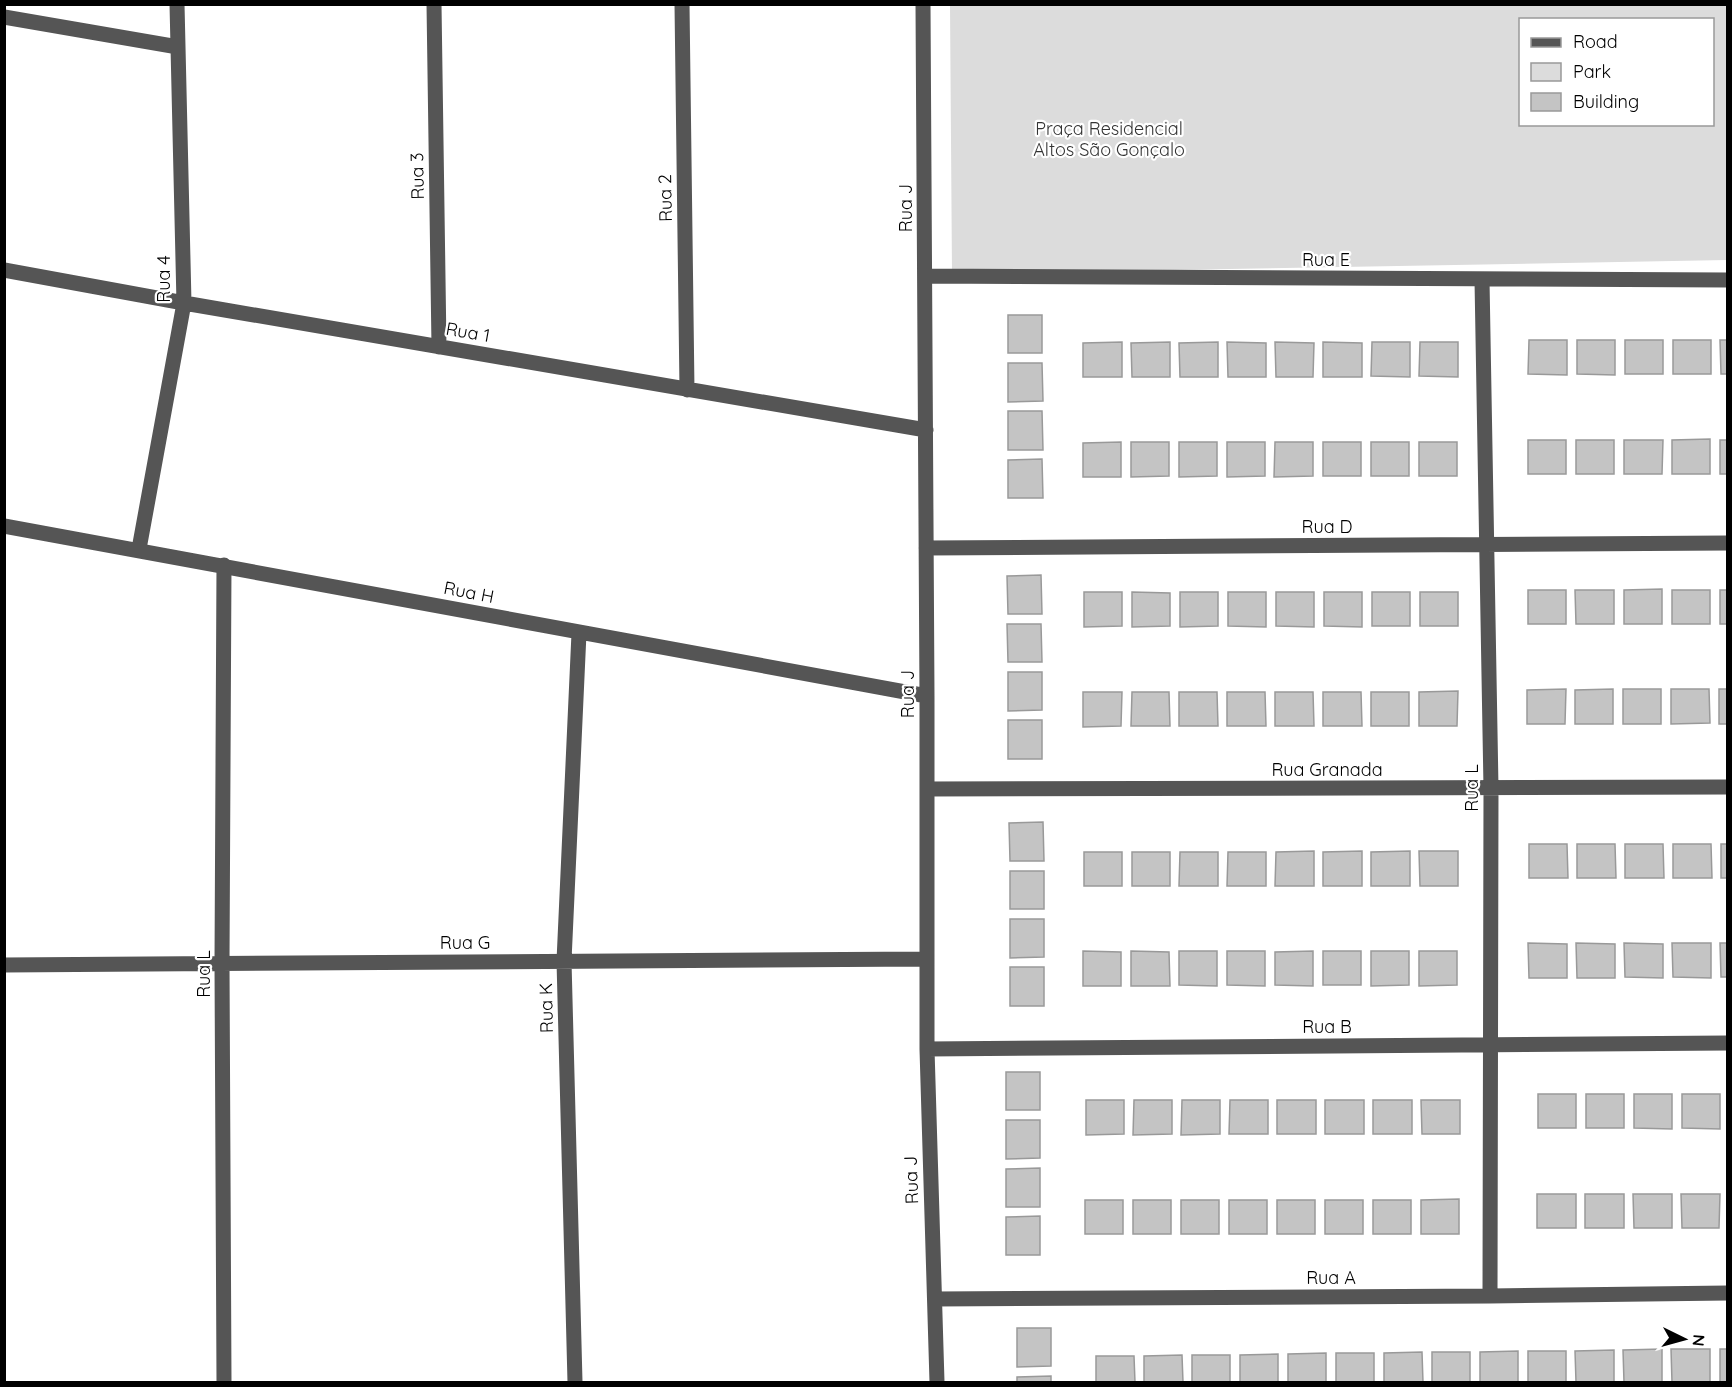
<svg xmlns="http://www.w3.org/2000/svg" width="1732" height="1387" viewBox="0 0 1732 1387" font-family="Quicksand,sans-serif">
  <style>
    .green { fill: #dcdcdc; fill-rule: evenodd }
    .building { fill: #c4c4c4; stroke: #999; stroke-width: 1.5 }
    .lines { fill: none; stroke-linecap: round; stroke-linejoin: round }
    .minor { stroke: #555; stroke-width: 15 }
    .labels { text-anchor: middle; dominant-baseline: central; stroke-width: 4.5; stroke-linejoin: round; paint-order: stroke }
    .park-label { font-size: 18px; fill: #333; stroke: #fff }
    .street-label { font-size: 18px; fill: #000; stroke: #fff }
  </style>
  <rect width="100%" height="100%" fill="#fff"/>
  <path class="green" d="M950,5h777v255l-775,14zM1520,20h192v104h-192z"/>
  <path class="building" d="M1008,315h34v38h-34z
    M1529,340h38v35l-39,-1z
    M1577,340h38v35l-38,-1z
    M1625,340h38v34h-38z
    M1673,340h38v34h-38z
    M1720,340h8v34h-7z
    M1122,342v35h-39v-34z
    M1170,342v35h-38l-1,-34z
    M1218,342v35h-38l-1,-34z
    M1227,342l39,1v34h-38z
    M1275,342l39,1 -1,34h-37z
    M1323,342l39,1v34h-39z
    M1372,342h38v35l-39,-1z
    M1420,342h38v35l-39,-1z
    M1008,363h34l1,38 -35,1z
    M1008,411h34l1,39h-35z
    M1710,439v35h-38v-34z
    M1528,440h38v34h-38z
    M1576,440h38v34h-38z
    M1624,440h39l-1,34h-38z
    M1720,440h8v34h-8z
    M1121,442v35h-38v-34z
    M1131,442h38v34l-38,1z
    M1179,442h38v34l-38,1z
    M1227,442h38v34l-38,1z
    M1275,442h38v34l-39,1z
    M1323,442h38v34h-38z
    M1371,442h38v34h-38z
    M1419,442h38v34h-38z
    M1042,459l1,39h-35v-38z
    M1041,575l1,39h-34l-1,-38z
    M1662,589v35h-38v-34z
    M1528,590h38v34h-38z
    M1575,590h39v34h-38z
    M1672,590h38v34h-38z
    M1720,590h8v34h-8z
    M1084,592h38v34l-38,1z
    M1132,592l38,1v33l-38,1z
    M1180,592h38v34l-38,1z
    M1228,592h38v35l-38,-1z
    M1276,592h38v35l-38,-1z
    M1324,592h38v35l-38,-1z
    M1372,592h38v34h-38z
    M1420,592h38v34h-38z
    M1007,624h34l1,38h-34z
    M1008,672h34v38l-34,1z
    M1566,689l-1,35h-38v-34z
    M1613,689v35h-38v-34z
    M1623,689h38v35h-38z
    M1671,689h38l1,34 -39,1z
    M1719,689h9v35h-9z
    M1458,691l-1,35h-38v-34z
    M1083,692h39l-1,34 -38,1z
    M1132,692h37l1,34h-39z
    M1179,692h38l1,34h-39z
    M1227,692h38l1,34h-39z
    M1275,692h38l1,34h-39z
    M1323,692h38l1,34h-39z
    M1371,692h38v34h-38z
    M1008,720h34v39h-34z
    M1043,822l1,39h-34l-1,-38z
    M1529,844h38l1,34h-39z
    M1577,844h38l1,34h-39z
    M1625,844h38l1,34h-39z
    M1673,844h38l1,34h-39z
    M1721,844h7v34h-7z
    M1314,851v35h-39l1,-34z
    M1362,851v35h-39v-34z
    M1410,851v35h-39v-34z
    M1419,851h39v35h-38z
    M1084,852h38v34h-38z
    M1132,852h38v34h-38z
    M1180,852h38v34h-39z
    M1228,852h38v34h-39z
    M1010,871h34v38h-34z
    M1010,919h34v38l-34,1z
    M1528,943l39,1v34h-38z
    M1576,943l39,1v34h-38z
    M1624,943l39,1v34l-38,-1z
    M1672,943h39v35l-38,-1z
    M1720,943h8v34h-7z
    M1083,951l38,1v34h-38z
    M1131,951l38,1 1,34h-39z
    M1179,951h38v35l-38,-1z
    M1227,951h38v35l-38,-1z
    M1313,951v35l-38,-1v-33z
    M1323,951h38v34h-38z
    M1371,951h38v34l-38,1z
    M1419,951h38v34l-38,1z
    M1010,967h34v39h-34z
    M1006,1072h34v38h-34z
    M1538,1094h38v34h-38z
    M1586,1094h38v34h-38z
    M1634,1094h38v35l-38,-1z
    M1682,1094h38v35l-38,-1z
    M1086,1100h38v34l-38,1z
    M1134,1100h38v34l-39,1z
    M1182,1100h38v34l-39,1z
    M1230,1100h38v34h-39z
    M1277,1100h39v34h-39z
    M1325,1100h39v34h-39z
    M1373,1100h39v34h-39z
    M1421,1100h39v34h-38z
    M1006,1120h34v38l-34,1z
    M1040,1168v39h-34v-38z
    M1537,1194h39v34h-39z
    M1585,1194h39v34h-39z
    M1633,1194h39v34h-38z
    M1681,1194h39l-1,34h-37z
    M1459,1199v35h-38v-34z
    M1085,1200h38v34h-38z
    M1133,1200h38v34h-38z
    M1181,1200h38v34h-38z
    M1229,1200h38v34h-38z
    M1277,1200h38v34h-38z
    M1325,1200h38v34h-38z
    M1373,1200h38v34h-38z
    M1040,1216v39h-34v-38z
    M1017,1328h34v38l-34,1z
    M1662,1349v33h-38l-1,-32z
    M1671,1349h39v33h-38z
    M1720,1349h8v33h-8z
    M1614,1350v32h-38l-1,-31z
    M1518,1351v31h-38v-30z
    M1528,1351h38v31h-38z
    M1422,1352l1,30h-39v-29z
    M1432,1352h38v30h-38z
    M1326,1353v29h-38v-28z
    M1336,1353h38v29h-38z
    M1278,1354v28h-38v-27z
    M1182,1355l1,27h-39v-26z
    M1192,1355h38v27h-38z
    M1096,1356h38l1,26h-39z
    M1051,1376v6h-34v-5z"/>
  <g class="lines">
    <path class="minor" d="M434,4l5,343
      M682,4l5,386
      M923,4l4,692v353l10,333
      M4,17l174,30
      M4,270l180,33 742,127
      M925,276l803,4
      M1482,280l9,508 -1,508
      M4,526l923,170
      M926,548l802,-5
      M139,549l45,-246 -7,-299
      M224,565l-2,398 2,419
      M927,789l801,-2
      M4,965l922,-6
      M927,1049l801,-6
      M935,1299l555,-3 238,-3
      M575,1382l-11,-421 15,-328"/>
  </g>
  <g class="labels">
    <g class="park-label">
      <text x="1109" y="128">Praça Residencial<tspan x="1109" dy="21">Altos São Gonçalo</tspan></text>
    </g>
    <g class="street-label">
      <text transform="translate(417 176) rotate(-91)">Rua 3</text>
      <text transform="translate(665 198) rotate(-91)">Rua 2</text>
      <text transform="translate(905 208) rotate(-90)">Rua J</text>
      <text x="1326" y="259">Rua E</text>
      <text transform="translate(163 279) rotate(-90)">Rua 4</text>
      <text transform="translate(468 332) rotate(10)">Rua 1</text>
      <text x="1327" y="526">Rua D</text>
      <text transform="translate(469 592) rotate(11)">Rua H</text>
      <text transform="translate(907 694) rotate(-90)">Rua J</text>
      <text x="1327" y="769">Rua Granada</text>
      <text transform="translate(1471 788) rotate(-90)">Rua L</text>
      <text x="465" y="942">Rua G</text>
      <text transform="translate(203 974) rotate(-90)">Rua L</text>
      <text transform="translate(546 1008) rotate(-91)">Rua K</text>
      <text x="1327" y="1026">Rua B</text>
      <text transform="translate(911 1180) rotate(-92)">Rua J</text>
      <text x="1331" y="1277">Rua A</text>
    </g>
  </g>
  <rect width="1732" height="1387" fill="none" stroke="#000000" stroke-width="12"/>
  <rect x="1519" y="18" width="195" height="108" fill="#ffffff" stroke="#999999" stroke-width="1.5"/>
  <rect x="1531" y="38" width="30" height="9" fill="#555555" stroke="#999999" stroke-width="1.5"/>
  <text x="1573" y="48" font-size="18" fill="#000000">Road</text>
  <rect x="1531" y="63" width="30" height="18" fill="#dcdcdc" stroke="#999999" stroke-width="1.5"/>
  <text x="1573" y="78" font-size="18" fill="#000000">Park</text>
  <rect x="1531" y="93" width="30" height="18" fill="#c4c4c4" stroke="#999999" stroke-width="1.5"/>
  <text x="1573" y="108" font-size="18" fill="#000000">Building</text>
  <g transform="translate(1684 1339) rotate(95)" stroke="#ffffff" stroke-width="4.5" paint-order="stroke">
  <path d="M0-4.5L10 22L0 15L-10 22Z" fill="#000000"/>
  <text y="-9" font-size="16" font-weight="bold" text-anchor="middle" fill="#000000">N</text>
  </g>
</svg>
